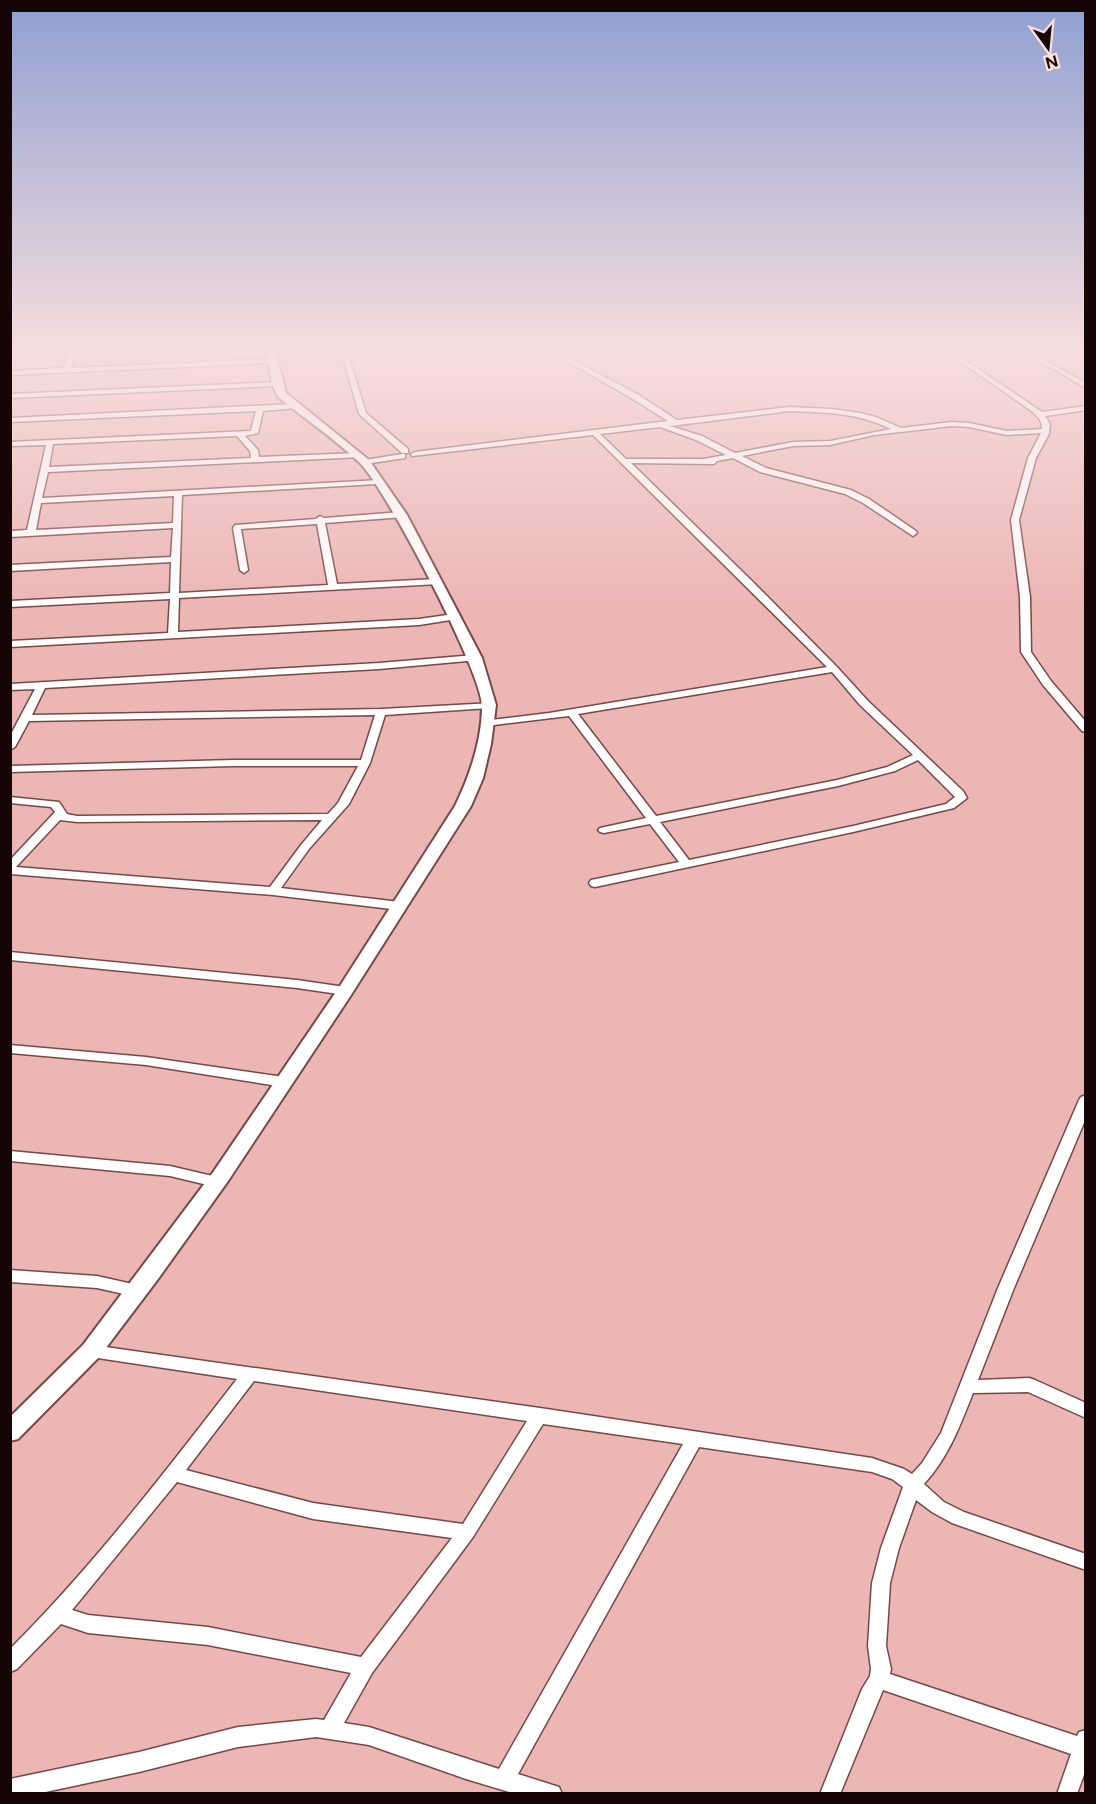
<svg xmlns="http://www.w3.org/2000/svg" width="1096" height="1804" viewBox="0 0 1096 1804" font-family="Figtree,sans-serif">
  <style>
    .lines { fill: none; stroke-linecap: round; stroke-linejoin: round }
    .street-casing { stroke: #764847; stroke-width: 3 }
    .secondary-casing { stroke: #764847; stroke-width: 4 }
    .street { fill: #fff; fill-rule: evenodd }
    .secondary { fill: #fff; fill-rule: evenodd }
  </style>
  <rect width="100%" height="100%" fill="#ecb6b5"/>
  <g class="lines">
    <g class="street-casing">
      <path id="street" d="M10,354h6l-2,11 -4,2z
        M68,354h6l-3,14 201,-9 4,2 -4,2 -262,12v-4l54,-3z
        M342,354h6l18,59 42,36v4h-6l-43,-39z
        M555,354h7l75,40 40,26 112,-13 43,2 28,4 16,4 25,11 51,-6 17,1 38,8 35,-2c1,-10 -8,-16 -16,-22l-77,-53h7l86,58 44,-6v4l-41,6 5,8 -1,10 -13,24 -17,62 11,77 1,55 20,29 35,41v10l-4,-1 -39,-46 -22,-33 -1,-55 -9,-77 17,-62 13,-25 -34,2 -38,-8 -17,-1 -78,9 -44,10 -37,1 -51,10 24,12 85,22 18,9 47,32 1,2 -4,3 -50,-33 -18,-9 -85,-22 -27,-14 -16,3 -3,3 -83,-1 122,119 84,85 31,34 95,90 4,7 -13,10 -101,24 -258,55 -4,-1 -2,-3 2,-3 88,-18 -29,-38 -46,9 -4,-1 -2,-2 2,-2 46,-10 -77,-102 -83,10 -5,-3 1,-2 67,-8 278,-46 -234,-232 -181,21 -1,-2 4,-2 253,-31 -37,-23zM789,411c35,1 70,2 102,18l-61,12 -37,1 -58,11 -33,-17 -32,-10zM660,427l36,13 30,15 -23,4h-77l-26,-25zM832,672l28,33 53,50 -26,12 -50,13 -181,36 -78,-102zM918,760l37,37 -9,7 -93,22 -164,34 -29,-38 178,-36 57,-15z
        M1027,354h7l52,29v5z
        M280,382l1,2 -4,2 -267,12v-4z
        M294,404l4,2 -1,2 -34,3 -5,22 -13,3 13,14 1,7 99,-4h3v4l-313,15 -6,26 338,-18 1,2 -4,2 -195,11 -3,98 149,-8 -11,-61 -76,5 7,41 -4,3 -4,-3 -7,-42 2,-3 81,-6 4,-3 4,2 77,-6 3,1v4l-79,6 12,61 99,-5 3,1v4l-260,14 -1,34 241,-13 35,-5 5,3 -2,2 -38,6 -409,22v-6l158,-8 2,-34 -160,8v-6l160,-8 1,-31 -161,9v-6l161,-8 2,-29 -163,9v-6l17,-1 19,-85 -36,1v-4l240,-11 1,-1 5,-19 -246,11v-4zM237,436l13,15 1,7 -202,9 4,-23zM174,496l-1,27 -137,7 5,-27z
        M402,454h3v4l-40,6 -4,-2 4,-2z
        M475,655l5,3 -2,2 -99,9 -334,19 -13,27 349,-6 112,-6v4l-4,1 -104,7 -15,48 -21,41 -40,45 -28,39 119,14 4,1 2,3 -2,3 -4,1 -127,-15 -263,-21v-14l45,-48 -4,-5 -41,-4v-6l49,5 8,12 10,2 251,-2 10,-11 20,-37h-125l-223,6v-6l223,-6h128l14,-45 -346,6 -14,26 -5,3v-14l25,-47 -25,1v-6l369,-21zM60,820l17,2 245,-2 -21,25 -31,42 -254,-20z
        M10,952l287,28 48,7 6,4 -6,4 -48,-7 -287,-28z
        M10,1045l136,12 138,20 5,2 2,3 -2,3 -5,2 -138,-22 -136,-12z
        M1086,1095v23l-72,170 -36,92 51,-2 6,2 51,23v15l-58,-26 -55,1c-13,33 -25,65 -49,91l20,18 20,10 122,42v16l-134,-47 -20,-11 -16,-12 -17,48 -9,35 -4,63 5,23 -1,5 187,62 2,-4 7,-2v39l-9,25h-20l14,-40 -188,-64 -43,104h-20l42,-105 8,-13 1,-7 -3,-23 4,-63 9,-35 22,-61 -11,-8 -20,-7 -173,-25 -181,327 41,13 3,7h-46l-50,-15 -97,-34 -53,-8 -78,10 -99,25 -103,22h-26v-15l129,-27 99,-25 78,-8 8,1 27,-47 -143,-28 -120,-12 -27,-9 -44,45 -7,3v-23c83,-83 155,-177 227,-270l-146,-22 -6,-1 -2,-5 2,-5 6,-1 449,63 332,50 32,11 8,5 10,-11 19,-30 57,-145 81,-188 2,-3zM254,1381l273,40 -64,103 -150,-21 -127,-33zM543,1424l140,20 -184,325 -130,-42 -25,-4 28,-50 101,-136zM177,1482l136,37 139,19 -91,119 -153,-30 -120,-12 -16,-5z
        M10,1151l160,15 51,12 2,4 -2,4 -5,1 -46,-11 -160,-15z
        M10,1270l87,6 40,9 6,2 2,4 -2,4 -6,2 -40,-9 -87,-6z"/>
    </g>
    <g class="secondary-casing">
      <path id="secondary" d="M267,354h9l10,39 83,67 38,55 75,143 14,47 -5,39 -8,34 -12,28 -120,189 -123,186 -70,98 -59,78 -81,82 -8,2v-24l73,-72 131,-174 124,-182 117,-183c15,-31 27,-66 27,-100 0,-34 -96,-217 -122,-243 -25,-24 -55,-44 -82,-66l-6,-13z"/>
    </g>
    <use href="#street" class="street"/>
    <use href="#secondary" class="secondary"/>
  </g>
  <linearGradient id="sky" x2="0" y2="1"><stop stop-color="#8f9fd2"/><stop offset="0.58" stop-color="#f6dede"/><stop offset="1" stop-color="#f6dede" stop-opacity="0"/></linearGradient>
  <rect width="1096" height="606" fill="url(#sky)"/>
  <rect width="1096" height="1804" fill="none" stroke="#170607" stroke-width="24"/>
  <g transform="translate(1048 48) rotate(165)" stroke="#fbdfdd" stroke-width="4.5" paint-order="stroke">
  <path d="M0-4.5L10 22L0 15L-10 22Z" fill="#170607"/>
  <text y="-9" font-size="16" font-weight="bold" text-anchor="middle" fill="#170607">N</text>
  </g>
</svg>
